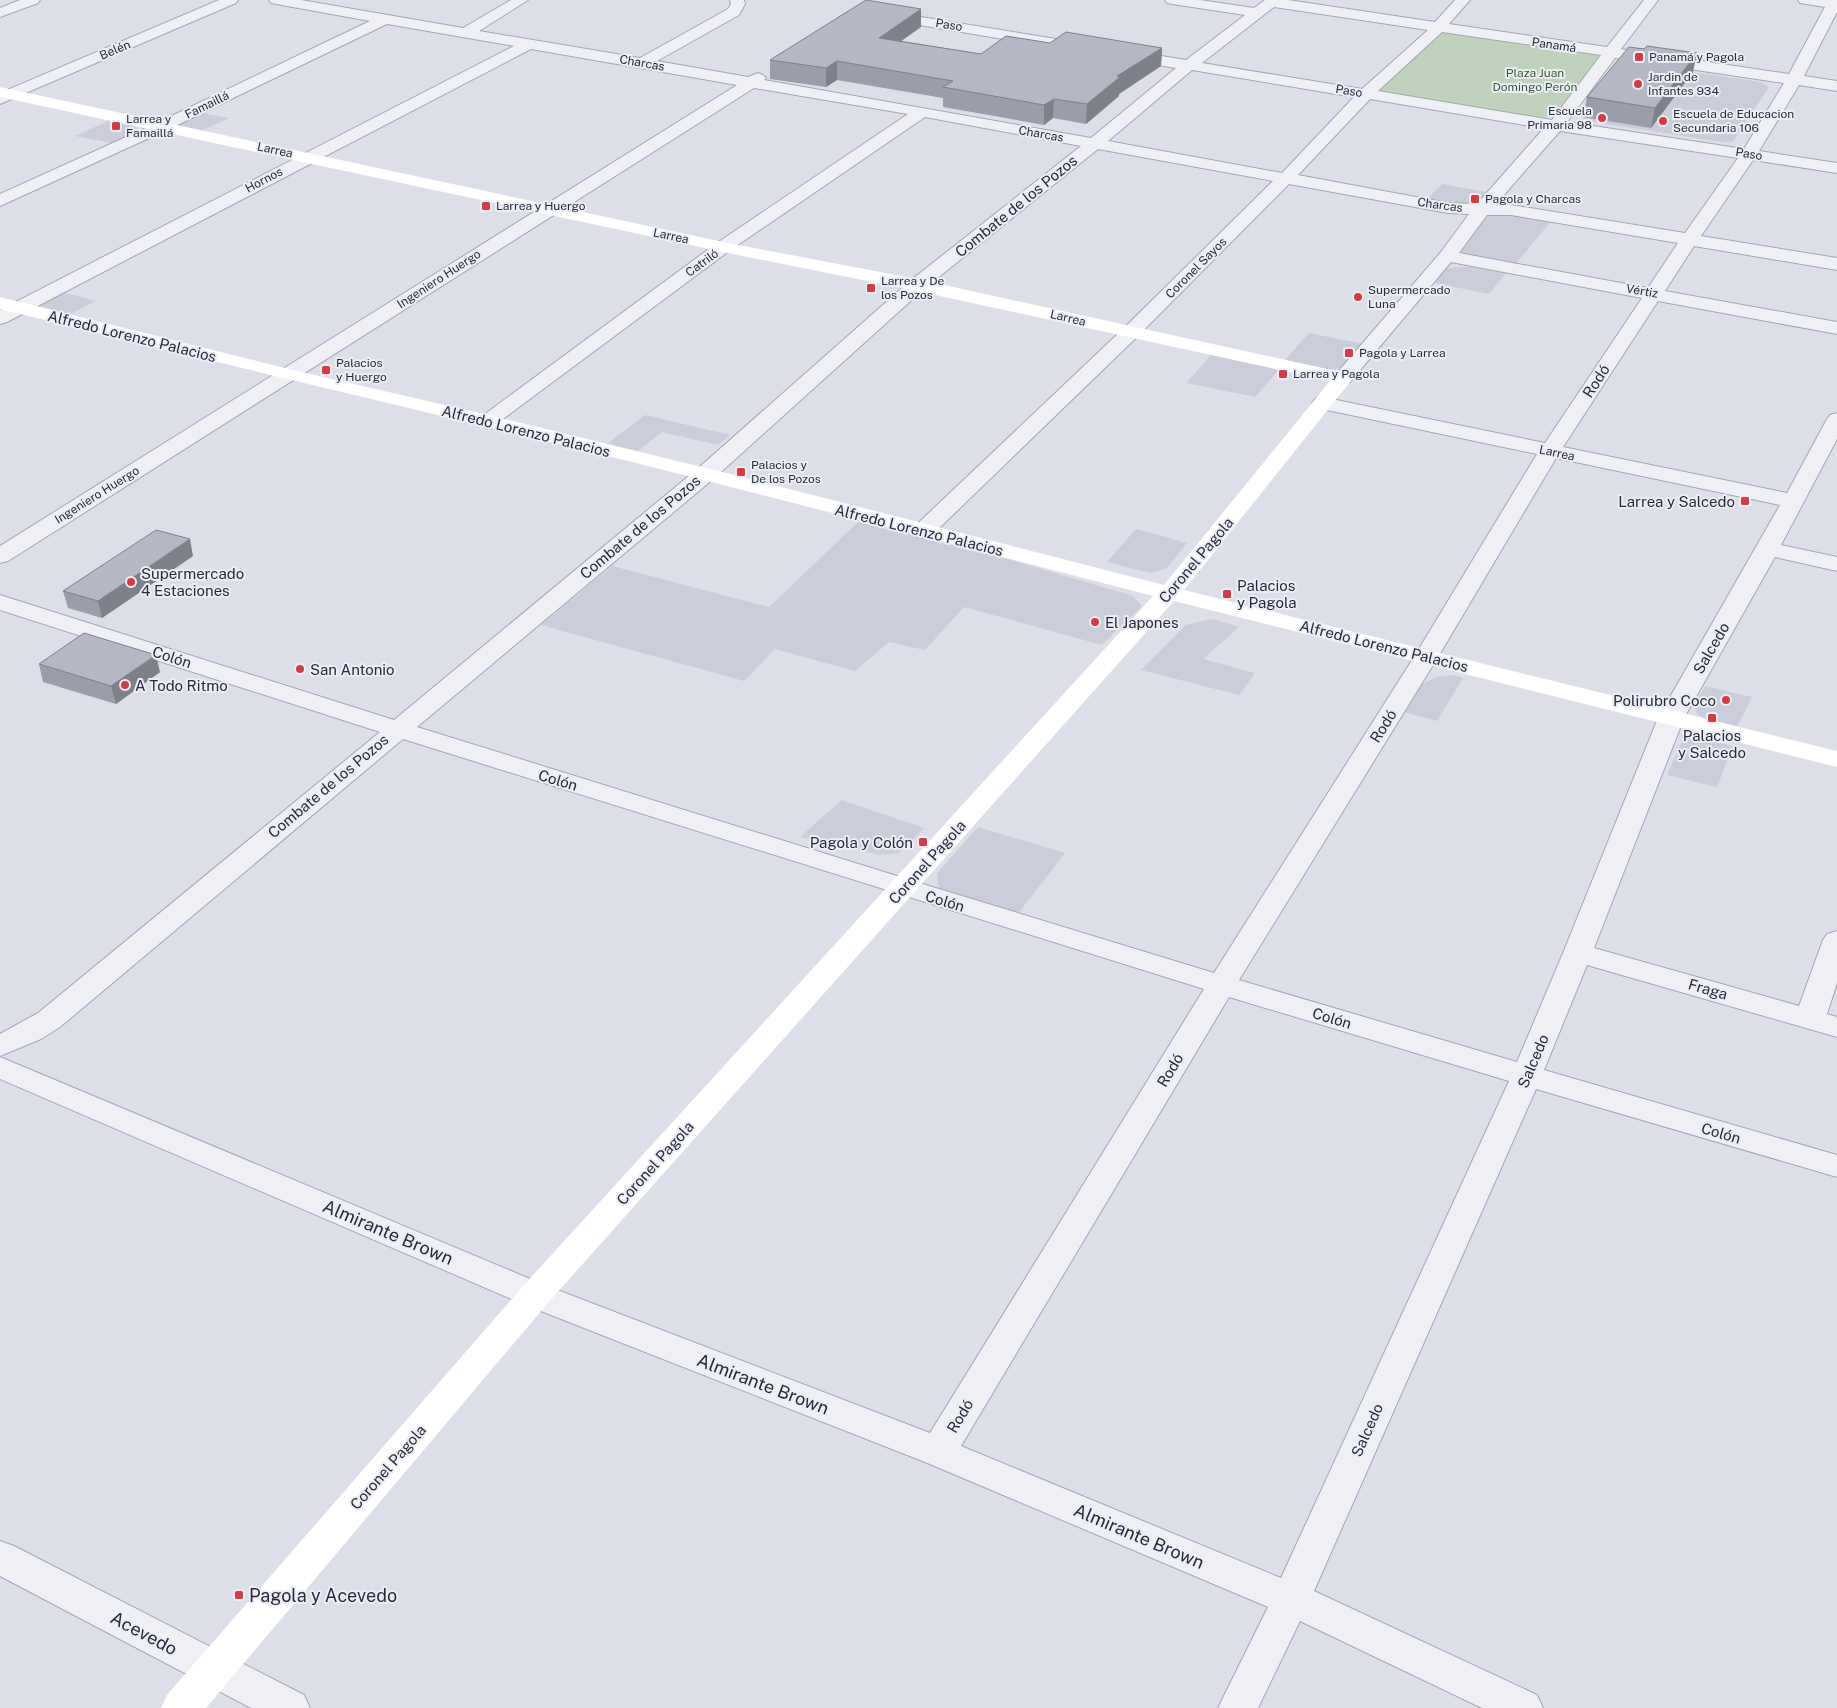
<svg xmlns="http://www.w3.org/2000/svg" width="1837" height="1708" viewBox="0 0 1837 1708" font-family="'Public Sans',sans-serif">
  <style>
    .built { fill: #caced9 }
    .green { fill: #c0d1bd }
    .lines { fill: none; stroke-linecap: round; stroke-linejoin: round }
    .street-casing { stroke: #a2a6b1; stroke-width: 2 }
    .street { fill: #eff0f5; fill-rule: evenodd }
    .secondary { fill: #fff; fill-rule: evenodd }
    .wall { fill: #9a9ea8 }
    .shaded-wall { fill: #7d8188 }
    .building { fill: #b3b8c3; stroke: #7d8188 }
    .poi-dot { fill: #d03d45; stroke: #ebeef4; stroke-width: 2 }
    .labels { text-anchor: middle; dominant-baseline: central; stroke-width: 4; stroke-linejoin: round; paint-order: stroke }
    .far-street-label { font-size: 12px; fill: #262c3d; stroke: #ebeef4 }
    .far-poi-label { font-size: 12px; fill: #262c3d; stroke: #ebeef4; text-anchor: start }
    .far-park-label { font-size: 12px; fill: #365933; stroke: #ebeef4 }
    .street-label { font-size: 15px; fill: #262c3d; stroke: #ebeef4 }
    .poi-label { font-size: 15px; fill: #262c3d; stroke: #ebeef4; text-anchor: start }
    .near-street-label { font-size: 18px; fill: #262c3d; stroke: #ebeef4 }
    .near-poi-label { font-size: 18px; fill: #262c3d; stroke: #ebeef4; text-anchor: start }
  </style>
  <rect width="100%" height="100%" fill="#dcdfe7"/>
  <path class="built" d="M1634,64l127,18 8,5 -36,54 -11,1 -135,-21 -4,-4 43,-51z
    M201,113l28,5 -28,13 -24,-6z
    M108,121l28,6 4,4 -24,13 -41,-8z
    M1442,184l44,8 -10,12 -5,1h-14l-30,-6z
    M1502,213l49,8 -36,44 -55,-13 26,-35z
    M1456,267h15l35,6 -17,21 -54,-11 11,-14z
    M62,292l34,9 -27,14 -29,-9z
    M1309,333l54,11 -20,23 -8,2h-10l-40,-9z
    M1213,353l68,14 -26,30 -69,-14z
    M645,415l85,20 -12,10 -56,-13 -28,22 -30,-8z
    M858,522l153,38 122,36 9,10 -40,39 -138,-38 -39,43 -36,-8 -34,29 -80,-22 -31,32 -203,-56 71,-59 157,41z
    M1136,529l51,14 -20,25 -16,5 -44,-11z
    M1212,619l27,8 -36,32 52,14 -16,22 -98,-25 45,-45z
    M1454,675l9,3 -26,43 -33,-9 18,-28 14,-7z
    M1705,686l47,11 -15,30 -30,-7 -10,-6 -3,-8z
    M1696,737l37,9 -16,41 -50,-12 15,-34 5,-3z
    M842,800l82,28 -25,25 -19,2 -80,-18z
    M978,827l87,26 -48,62 -69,-19 -9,-7 -2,-16z"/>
  <path class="green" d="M1443,31l155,23 4,4 -47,56 -8,3 -10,1 -149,-24 -8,-3v-4l59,-55z"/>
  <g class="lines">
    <g class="street-casing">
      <path id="street" d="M20,0h20l-2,3 -38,14v-9z
        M219,0h19l-2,3 -236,101v-11z
        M269,0h32l162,28 48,-28h17l-49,31 161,27 88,-49 3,-5 -1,-4h14l1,4 -6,11 -82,46 91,16 10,-4 5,2 3,3 -2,2 327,58 85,-70 -292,-49 -5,-1 -2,-3 2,-3 5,-1 302,49 59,-45 -73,-11 -5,-1 -2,-3h35l54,8 11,-8h23l147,22 20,-22h15l-21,24 158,23 37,-47h14l-37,49 168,25 36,-67 -25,-4 -2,-3h39v12l-33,64 33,5v10l-38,-6 -40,66 78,12v10l-84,-13 -52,76 136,22v12l-143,-24 -29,45 172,31v12l-179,-33 -95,146 224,46 40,-74 3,-4 7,-2v26l-56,106 56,12v14l-62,-14 -91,161 -90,230 205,58 24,-66 4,-6 10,-3v52l-10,31 10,3v20l-250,-72 -43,105 293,85v22l-301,-88 -222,502 223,104 6,13h-61l-182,-87 -42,87h-40l50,-101 -343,-145 -402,-158 -523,-225v-22l547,229 383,147 274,-444 -801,-250 -343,288 -19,12 -41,17v-22l38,-21 342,-281 -380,-122v-15l394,125 302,-250 214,-189 171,-135 -156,-29 -196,134 -234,174 -7,2 -7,-2 -3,-4 3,-4 236,-174 191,-129 -154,-26 -746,473 -8,2v-17l737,-461 -206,-36 -524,273 -7,2v-14l514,-264 -127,-22 -218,105 -169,77v-12l157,-71 213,-102 -94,-17 -5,-1zM1274,7l154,23 -66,59 -160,-26zM1442,32l159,23 -49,65 -174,-29zM1615,58l169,25 -40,66 -177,-27zM1192,70l162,27 -72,76 -174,-32zM1370,99l166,28 8,1 -67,76 -29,-1 -150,-28zM1560,131l178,27 -53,75 -174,-28 -15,-1zM1098,149l175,32 -149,147 -209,198 -3,5 3,5 8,2 8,-2 207,-200 151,-152 159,29 21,1 -28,38 -105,122 -3,4 3,4 7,2 7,-2 101,-120 191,36 -97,145 -223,-46 -7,2 -3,4 3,4 7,2 215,45 -123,203 -200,316 -288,-88 -509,-158 295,-247 212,-191zM1487,215h24l167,28 -30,45 -189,-35zM1556,458l224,47 -122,213 -95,235 -46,109 -278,-82 199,-323zM1229,997l280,84 -228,497 -320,-132z
        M0,1541l14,5 290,149 6,13h-59l-251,-132z"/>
    </g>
    <use href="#street" class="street"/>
    <path class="secondary" d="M0,87l723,155 194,37 433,95 3,4 -3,4 -166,208 653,161v16l-663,-166 -627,703 -341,404h-45l6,-13 356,-409 630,-690c-221,-57 -443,-116 -665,-169 -163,-39 -326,-78 -488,-118v-12l289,72 199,46 247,60 429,110 166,-204 -413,-90 -194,-39 -723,-155z"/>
  </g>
  <path class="wall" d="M921,27l-20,14 80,13 69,-11 112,5 -1,18 -42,28v2l-33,28 -33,-6 -9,7 -101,-18v-9l-106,-18 -11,7 -56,-8v-19z
    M1693,72l-42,56 -68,-11 4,-20z
    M193,556l-91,62 -34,-10 -5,-17z
    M39,664l121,8 -44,32 -73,-22z"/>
  <path class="shaded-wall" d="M921,9v18l-41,29 -1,-18z
    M1162,48l-1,18 -42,28v2l-33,28 1,-20 30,-28z
    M1697,53l-4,19 -42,56 4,-20z
    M837,61v19l-11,7v-19z
    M1054,99l-1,19 -9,7v-20z
    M190,539l3,17 -91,62 -4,-17z
    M156,655l4,17 -44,32 -5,-18z"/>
  <path class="building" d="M866,0l55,9 -42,29 102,16 25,-18 44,7 16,-11 96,16 -45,28 3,1 -33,27 -33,-5 -10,6 -101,-18 10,-6 -116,-20 -11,7 -56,-8z
    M1647,46l50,7 -42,55 -68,-11 42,-50 15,2z
    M156,530l34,9 -92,62 -35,-10z
    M84,633l72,22 -45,31 -72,-22z"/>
  <g class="poi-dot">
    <rect x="1634" y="52" width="10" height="10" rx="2.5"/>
    <circle cx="1638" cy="84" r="5"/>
    <circle cx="1602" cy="118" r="5"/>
    <circle cx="1663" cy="121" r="5"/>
    <rect x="111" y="121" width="10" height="10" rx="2.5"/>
    <rect x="1470" y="194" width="10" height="10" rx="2.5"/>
    <rect x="481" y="201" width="10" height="10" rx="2.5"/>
    <rect x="866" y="283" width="10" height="10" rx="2.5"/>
    <circle cx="1358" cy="297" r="5"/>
    <rect x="1344" y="348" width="10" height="10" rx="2.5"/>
    <rect x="321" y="365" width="10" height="10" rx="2.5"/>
    <rect x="1278" y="369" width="10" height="10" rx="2.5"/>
    <rect x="736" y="467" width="10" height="10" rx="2.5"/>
    <rect x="1740" y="496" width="10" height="10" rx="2.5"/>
    <circle cx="131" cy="582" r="5"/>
    <rect x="1222" y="589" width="10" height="10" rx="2.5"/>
    <circle cx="1095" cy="622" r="5"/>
    <circle cx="300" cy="669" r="5"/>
    <circle cx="125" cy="685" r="5"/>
    <circle cx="1726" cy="700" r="5"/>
    <rect x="1707" y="713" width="10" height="10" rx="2.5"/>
    <rect x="918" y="837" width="10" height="10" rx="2.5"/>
    <rect x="234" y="1590" width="10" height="10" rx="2.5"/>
  </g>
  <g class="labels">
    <g class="far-street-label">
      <text transform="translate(949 25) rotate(9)">Paso</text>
      <text transform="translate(1554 45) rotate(8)">Panamá</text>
      <text transform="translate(115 50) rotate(-23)">Belén</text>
      <text transform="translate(642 63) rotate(10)">Charcas</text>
      <text transform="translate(1349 91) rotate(9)">Paso</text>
      <text transform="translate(207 105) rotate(-26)">Famaillá</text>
      <text transform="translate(1041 134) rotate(10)">Charcas</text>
      <text transform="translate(275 150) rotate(12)">Larrea</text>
      <text transform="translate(1749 154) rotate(9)">Paso</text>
      <text transform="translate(264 180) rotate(-28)">Hornos</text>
      <text transform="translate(1440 205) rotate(8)">Charcas</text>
      <text transform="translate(671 236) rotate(12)">Larrea</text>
      <text transform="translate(702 263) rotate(-36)">Catriló</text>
      <text transform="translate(1196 268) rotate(-45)">Coronel Sayos</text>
      <text transform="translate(439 279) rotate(-33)">Ingeniero Huergo</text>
      <text transform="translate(1642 291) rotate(10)">Vértiz</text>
      <text transform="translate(1068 318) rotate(13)">Larrea</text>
      <text transform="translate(1557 453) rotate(12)">Larrea</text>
      <text transform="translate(97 495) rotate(-32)">Ingeniero Huergo</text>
    </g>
    <g class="far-poi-label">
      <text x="1649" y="57">Panamá y Pagola</text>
      <text x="1648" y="77">Jardin de<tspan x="1648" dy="14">Infantes 934</tspan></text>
      <text x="1592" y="111" text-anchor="end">Escuela<tspan x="1592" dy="14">Primaria 98</tspan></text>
      <text x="1673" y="114">Escuela de Educacion<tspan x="1673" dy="14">Secundaria 106</tspan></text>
      <text x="126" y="119">Larrea y<tspan x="126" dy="14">Famaillá</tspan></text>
      <text x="1485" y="199">Pagola y Charcas</text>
      <text x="496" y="206">Larrea y Huergo</text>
      <text x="881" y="281">Larrea y De<tspan x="881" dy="14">los Pozos</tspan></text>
      <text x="1368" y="290">Supermercado<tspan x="1368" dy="14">Luna</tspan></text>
      <text x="1359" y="353">Pagola y Larrea</text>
      <text x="336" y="363">Palacios<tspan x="336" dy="14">y Huergo</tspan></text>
      <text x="1293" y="374">Larrea y Pagola</text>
      <text x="751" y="465">Palacios y<tspan x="751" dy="14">De los Pozos</tspan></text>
    </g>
    <g class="far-park-label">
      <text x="1535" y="73">Plaza Juan<tspan x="1535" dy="14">Domingo Perón</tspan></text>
    </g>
    <g class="street-label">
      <text transform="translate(1016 206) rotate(-39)">Combate de los Pozos</text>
      <text transform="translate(132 336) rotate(14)">Alfredo Lorenzo Palacios</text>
      <text transform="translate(1596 381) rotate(-57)">Rodó</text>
      <text transform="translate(526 431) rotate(14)">Alfredo Lorenzo Palacios</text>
      <text transform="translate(640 527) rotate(-40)">Combate de los Pozos</text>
      <text transform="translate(919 530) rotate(14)">Alfredo Lorenzo Palacios</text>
      <text transform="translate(1196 560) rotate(-50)">Coronel Pagola</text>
      <text transform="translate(1384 646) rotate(14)">Alfredo Lorenzo Palacios</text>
      <text transform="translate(1711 648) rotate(-60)">Salcedo</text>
      <text transform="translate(172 657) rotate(18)">Colón</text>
      <text transform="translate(1383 726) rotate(-58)">Rodó</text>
      <text transform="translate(558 780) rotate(17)">Colón</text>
      <text transform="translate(328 786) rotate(-40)">Combate de los Pozos</text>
      <text transform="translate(927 862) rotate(-48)">Coronel Pagola</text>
      <text transform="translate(945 901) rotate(17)">Colón</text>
      <text transform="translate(1708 989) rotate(16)">Fraga</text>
      <text transform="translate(1332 1018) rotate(17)">Colón</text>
      <text transform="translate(1533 1061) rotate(-67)">Salcedo</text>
      <text transform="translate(1170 1070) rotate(-59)">Rodó</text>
      <text transform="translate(1721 1133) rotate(16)">Colón</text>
      <text transform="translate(655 1163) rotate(-48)">Coronel Pagola</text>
      <text transform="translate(960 1416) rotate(-59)">Rodó</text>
      <text transform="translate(1367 1430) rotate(-66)">Salcedo</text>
      <text transform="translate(388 1467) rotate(-49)">Coronel Pagola</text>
    </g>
    <g class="poi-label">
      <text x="1735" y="501" text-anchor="end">Larrea y Salcedo</text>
      <text x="141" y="573">Supermercado<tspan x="141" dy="17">4 Estaciones</tspan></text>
      <text x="1237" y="585">Palacios<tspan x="1237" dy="17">y Pagola</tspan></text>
      <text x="1105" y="622">El Japones</text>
      <text x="310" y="669">San Antonio</text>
      <text x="135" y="685">A Todo Ritmo</text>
      <text x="1716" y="700" text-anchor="end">Polirubro Coco</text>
      <text x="1712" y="735" text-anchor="middle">Palacios<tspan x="1712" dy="17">y Salcedo</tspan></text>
      <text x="913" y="842" text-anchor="end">Pagola y Colón</text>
    </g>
    <g class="near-street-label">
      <text transform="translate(388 1232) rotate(23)">Almirante Brown</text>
      <text transform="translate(763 1384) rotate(21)">Almirante Brown</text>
      <text transform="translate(1139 1536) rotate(23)">Almirante Brown</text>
      <text transform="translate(144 1633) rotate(28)">Acevedo</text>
    </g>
    <g class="near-poi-label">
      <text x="249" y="1595">Pagola y Acevedo</text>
    </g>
  </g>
</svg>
